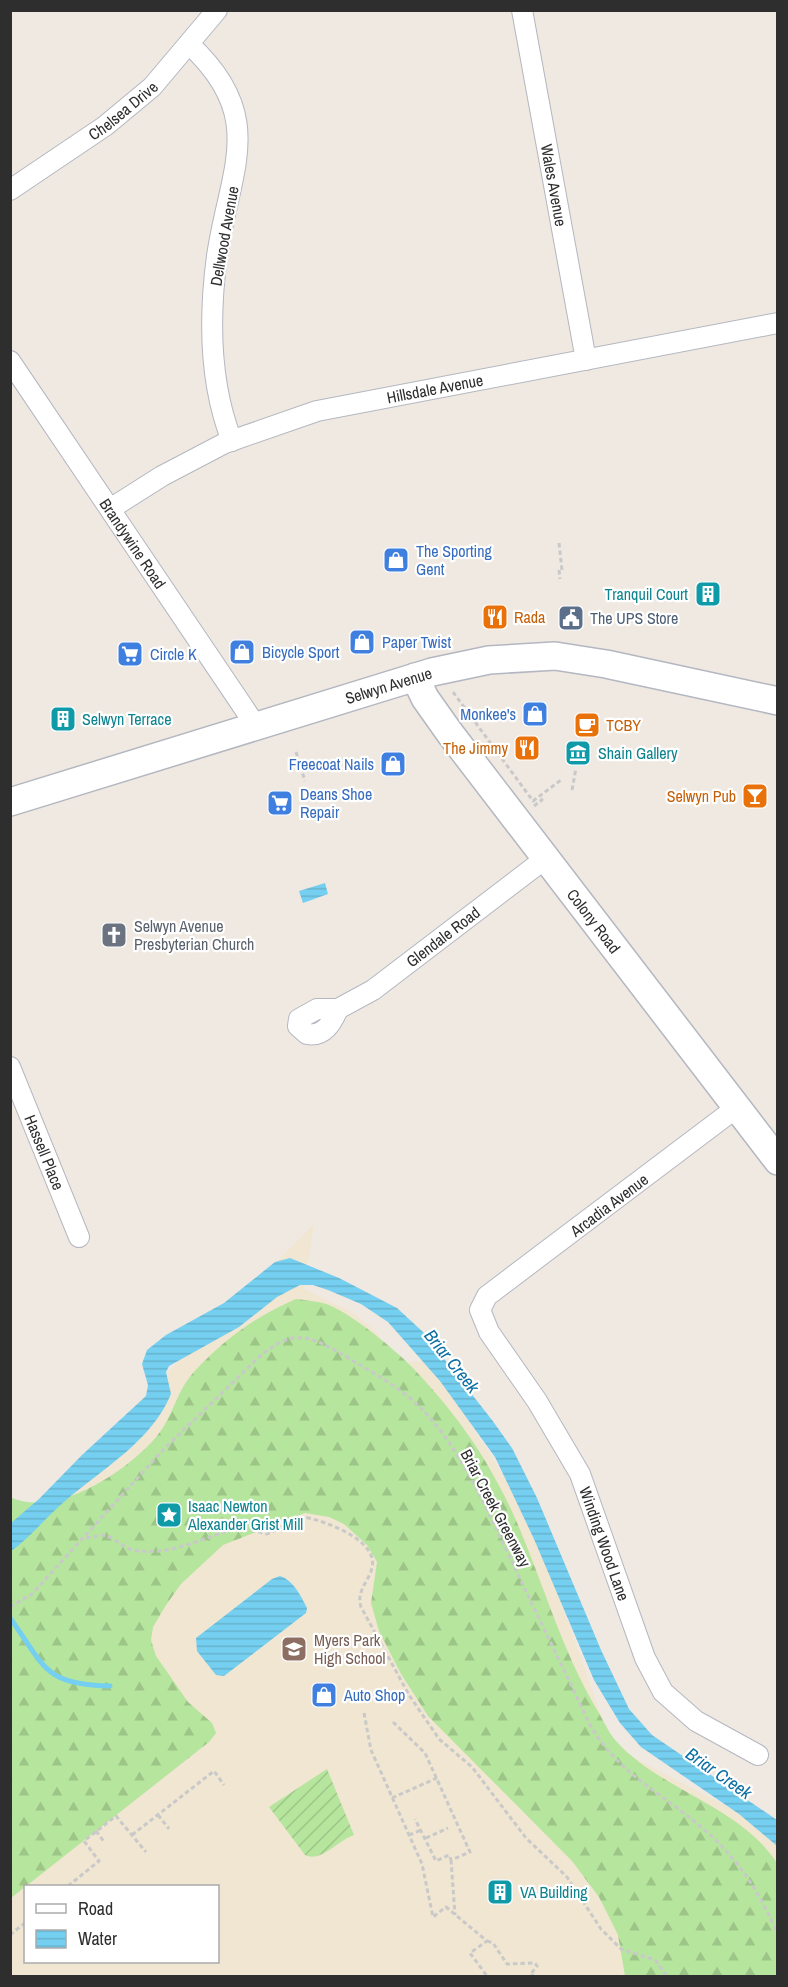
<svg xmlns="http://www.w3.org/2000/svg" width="788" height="1987" viewBox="0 0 788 1987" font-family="'Archivo Narrow',sans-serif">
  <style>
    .education { fill: #f0e6d1; fill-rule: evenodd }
    .forest { fill: url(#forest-firs) }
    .garden { fill: url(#garden-furrows) }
    .water { fill: url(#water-rules) }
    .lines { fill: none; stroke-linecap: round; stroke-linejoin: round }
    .stream { stroke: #75cff0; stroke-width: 5 }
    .street-casing { stroke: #b4b7c1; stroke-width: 22 }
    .secondary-casing { stroke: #b4b7c1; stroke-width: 30 }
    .path { stroke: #c9c9c9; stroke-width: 3; stroke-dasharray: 4.5 3; stroke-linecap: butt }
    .street { stroke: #fff; stroke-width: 20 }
    .secondary { stroke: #fff; stroke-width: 27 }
    .labels { text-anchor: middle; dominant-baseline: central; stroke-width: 4.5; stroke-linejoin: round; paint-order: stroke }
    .street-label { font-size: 16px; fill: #2e2e2e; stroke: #fff }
    .shop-label { font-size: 16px; fill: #366cbe; stroke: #fff; text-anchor: start }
    .culture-label { font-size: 16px; fill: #0d838f; stroke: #fff; text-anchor: start }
    .food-label { font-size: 16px; fill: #c56008; stroke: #fff; text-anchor: start }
    .service-label { font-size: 16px; fill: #4e5e75; stroke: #fff; text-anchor: start }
    .worship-label { font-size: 16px; fill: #5b616d; stroke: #fff; text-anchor: start }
    .education-label { font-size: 16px; fill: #785e54; stroke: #fff; text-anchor: start }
    .water-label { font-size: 18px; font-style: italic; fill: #0d6fa3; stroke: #fff }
  </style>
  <defs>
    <pattern id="forest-firs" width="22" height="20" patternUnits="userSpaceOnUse" patternTransform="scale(1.5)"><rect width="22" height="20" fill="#b6e59e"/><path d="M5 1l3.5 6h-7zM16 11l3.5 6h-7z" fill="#9dc588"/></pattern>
    <pattern id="garden-furrows" width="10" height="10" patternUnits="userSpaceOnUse" patternTransform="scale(1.5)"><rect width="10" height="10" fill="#b6e59e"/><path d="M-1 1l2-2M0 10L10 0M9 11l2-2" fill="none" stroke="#9dc588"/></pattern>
    <pattern id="water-rules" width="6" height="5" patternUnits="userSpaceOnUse" patternTransform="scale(1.5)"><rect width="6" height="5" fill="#75cff0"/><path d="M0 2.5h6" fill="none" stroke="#66b2ce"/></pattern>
  </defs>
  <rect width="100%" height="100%" fill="#efe9e1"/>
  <path class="education" d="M314,1224l-10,65 50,24 23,20 18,28 35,1 101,156 81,228 148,78 17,22v130h-766l-1,-424 42,-62zM26,1886h192v76h-192z"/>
  <path class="forest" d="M296,1299c9,1 18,2 27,4 23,6 70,45 88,63 45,47 77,92 104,152 28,64 46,131 82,192 6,9 11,22 19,31 45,50 123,64 161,122v113h-152l-7,-41 -19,-38 -27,-36 -144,-145 -27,-42 -22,-43 -8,-28 6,-41 -10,-17 -23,-21 -15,-7 -24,-4 -82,32 -42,39 -15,21 -13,22 -2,13 5,16 32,46 24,21 4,10 -7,9 -198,156 -1,-401c46,22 118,-26 147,-61 16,-19 19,-44 36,-63 29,-32 63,-57 103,-74z"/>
  <path class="garden" d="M327,1769l27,66c-16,5 -33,28 -49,20l-36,-48z"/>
  <path class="water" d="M325,883l3,11 -25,9 -4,-12z
    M290,1258l49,20 58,30 26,24 69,88 20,28 25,50 64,152 28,59 23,26 125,85v26l-38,-32 -98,-67 -21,-24 -26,-43 -60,-141 -39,-82 -55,-76 -52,-59 -27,-18 -33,-14 -15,-5h-13l-23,12 -38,30 -70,39 -3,6 5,22c-19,47 -69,75 -106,107 -19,16 -34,36 -54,50v-28l28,-24 43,-44 64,-59 2,-11 -6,-21 5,-14 19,-15 58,-32 51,-41z
    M280,1576c13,4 21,20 27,32l-1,5 -82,63 -8,-1 -19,-24 -1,-13 76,-59z"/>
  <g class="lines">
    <path class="stream" d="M10,1618c35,48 33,67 100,68"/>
    <g class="street-casing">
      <g id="street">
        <path id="s1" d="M522,10l64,350"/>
        <path d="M189,44c79,73 41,124 28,212 -8,60 -8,127 15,185"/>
        <path id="s2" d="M10,190l95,-64 47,-39 65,-77"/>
        <path id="s3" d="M10,361l246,365"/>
        <path id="s4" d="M110,509l52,-33 63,-33 92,-32 461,-88"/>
        <path id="s5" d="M338,1009c-6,14 -14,28 -31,25l-9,-8 1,-7 18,-10h21l35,-19 173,-132"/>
        <path id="s6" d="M10,1067l69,170"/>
        <path id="s7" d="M736,1108l-249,188 -7,14 9,22 48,69 43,73 65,184 18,34 33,29 62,34"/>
      </g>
    </g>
    <g class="secondary-casing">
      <g id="secondary">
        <path id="s8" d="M415,677l10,21 24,34 329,429"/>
        <path id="s9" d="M10,802l422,-130 57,-12 66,-4 51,8 172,37"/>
      </g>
    </g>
    <path class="path" d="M559,543l3,27
      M559,570l1,9
      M567,624v2
      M453,692l80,109 28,-21
      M296,752l9,29
      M572,790l4,-22
      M534,806l8,-6 -3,-3
      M86,1538l17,-3c11,2 19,12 30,15 35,7 69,-12 102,-21l8,-1 24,6 37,-17c21,4 75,23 68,51 -4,15 -16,23 -11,39l48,88 30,44 33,28 54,71 41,39 34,52 20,20 34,11 12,16
      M10,1607l22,-13 131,-144 95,-92c37,-32 53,-22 92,1 20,12 42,24 61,40 47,40 75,110 102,165 24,51 50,103 74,155 26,51 70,71 112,106 37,31 60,65 79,110
      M364,1713l7,37 51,114 11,53 13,-10 41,34 -17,12 17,23
      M393,1722l32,31 45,99 -19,8 -2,-5 -13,6 -21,-42
      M392,1798l45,-20
      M158,1815l11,14
      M96,1831l9,12
      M132,1835l82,-64 10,14
      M409,1835l12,-5
      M426,1838l22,-10
      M451,1860l4,55
      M68,1886l31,-25 -15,-20 32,-25 30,36
      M10,1935l16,-13
      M487,1941l6,2 14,21 28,-1 2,3 -7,9 4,1"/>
    <use href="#street" class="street"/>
    <use href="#secondary" class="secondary"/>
  </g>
  <defs>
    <g id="shop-square" transform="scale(1.35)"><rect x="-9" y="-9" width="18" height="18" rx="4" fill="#3f7fe0" stroke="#fff"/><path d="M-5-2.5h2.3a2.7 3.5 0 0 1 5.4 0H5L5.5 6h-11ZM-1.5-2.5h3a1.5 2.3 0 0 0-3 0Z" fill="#fff"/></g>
    <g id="building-square" transform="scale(1.35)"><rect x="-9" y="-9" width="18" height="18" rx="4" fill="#0f9aa8" stroke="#fff"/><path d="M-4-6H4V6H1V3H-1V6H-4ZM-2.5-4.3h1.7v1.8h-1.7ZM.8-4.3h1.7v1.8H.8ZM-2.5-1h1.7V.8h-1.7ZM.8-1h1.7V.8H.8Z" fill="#fff"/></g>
    <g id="restaurant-square" transform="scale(1.35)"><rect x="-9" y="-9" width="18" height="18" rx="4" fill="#e8710a" stroke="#fff"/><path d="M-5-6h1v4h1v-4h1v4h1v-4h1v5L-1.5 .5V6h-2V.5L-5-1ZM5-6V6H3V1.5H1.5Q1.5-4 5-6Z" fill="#fff"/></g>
    <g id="civic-square" transform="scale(1.35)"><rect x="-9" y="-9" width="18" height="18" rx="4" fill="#5c6f8a" stroke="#fff"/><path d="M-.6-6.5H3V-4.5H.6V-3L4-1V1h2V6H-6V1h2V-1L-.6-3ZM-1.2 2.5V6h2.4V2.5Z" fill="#fff"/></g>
    <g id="supermarket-square" transform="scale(1.35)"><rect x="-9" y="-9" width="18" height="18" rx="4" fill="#3f7fe0" stroke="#fff"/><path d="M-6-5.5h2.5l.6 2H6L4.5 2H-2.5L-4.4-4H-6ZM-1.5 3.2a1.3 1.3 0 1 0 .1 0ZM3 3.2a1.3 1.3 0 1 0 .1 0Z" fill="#fff"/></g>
    <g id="cafe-square" transform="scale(1.35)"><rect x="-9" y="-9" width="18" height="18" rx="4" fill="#e8710a" stroke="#fff"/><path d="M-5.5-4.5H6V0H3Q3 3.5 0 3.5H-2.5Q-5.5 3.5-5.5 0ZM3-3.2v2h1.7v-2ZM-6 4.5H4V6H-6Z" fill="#fff"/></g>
    <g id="museum-square" transform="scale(1.35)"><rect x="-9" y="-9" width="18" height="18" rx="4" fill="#0f9aa8" stroke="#fff"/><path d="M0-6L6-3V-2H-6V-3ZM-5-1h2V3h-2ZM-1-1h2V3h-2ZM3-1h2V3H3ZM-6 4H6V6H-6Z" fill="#fff"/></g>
    <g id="bar-square" transform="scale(1.35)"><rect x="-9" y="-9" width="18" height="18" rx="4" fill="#e8710a" stroke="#fff"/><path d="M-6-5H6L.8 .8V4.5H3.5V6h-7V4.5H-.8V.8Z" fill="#fff"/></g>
    <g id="church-square" transform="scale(1.35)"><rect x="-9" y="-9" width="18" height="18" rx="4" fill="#6b7280" stroke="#fff"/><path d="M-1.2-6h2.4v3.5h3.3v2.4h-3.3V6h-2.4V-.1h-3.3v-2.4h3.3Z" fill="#fff"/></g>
    <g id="sight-square" transform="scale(1.35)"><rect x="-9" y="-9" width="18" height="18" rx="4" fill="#0f9aa8" stroke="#fff"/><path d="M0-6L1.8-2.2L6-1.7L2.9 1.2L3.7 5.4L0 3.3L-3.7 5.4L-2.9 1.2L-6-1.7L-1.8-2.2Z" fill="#fff"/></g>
    <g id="school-square" transform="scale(1.35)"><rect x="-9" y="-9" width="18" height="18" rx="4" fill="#8d6e63" stroke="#fff"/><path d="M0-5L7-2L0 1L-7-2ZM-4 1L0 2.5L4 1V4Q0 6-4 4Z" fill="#fff"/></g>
  </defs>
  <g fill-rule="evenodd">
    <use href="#shop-square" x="396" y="560"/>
    <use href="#building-square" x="708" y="594"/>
    <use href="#restaurant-square" x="495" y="617"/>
    <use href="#civic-square" x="571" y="618"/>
    <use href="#shop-square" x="362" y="642"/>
    <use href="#shop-square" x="242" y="652"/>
    <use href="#supermarket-square" x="130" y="654"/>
    <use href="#shop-square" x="535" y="714"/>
    <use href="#building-square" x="63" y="719"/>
    <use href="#cafe-square" x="587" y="725"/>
    <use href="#restaurant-square" x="527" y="748"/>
    <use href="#museum-square" x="578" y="753"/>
    <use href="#shop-square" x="393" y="764"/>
    <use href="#bar-square" x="755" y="796"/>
    <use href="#supermarket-square" x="280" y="803"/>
    <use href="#church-square" x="114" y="935"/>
    <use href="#sight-square" x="169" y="1515"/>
    <use href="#school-square" x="294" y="1649"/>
    <use href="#shop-square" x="324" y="1695"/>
    <use href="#building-square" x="500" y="1892"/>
  </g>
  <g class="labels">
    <g class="street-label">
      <text stroke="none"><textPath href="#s2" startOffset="138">Chelsea Drive</textPath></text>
      <text stroke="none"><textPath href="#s1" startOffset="178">Wales Avenue</textPath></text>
      <text transform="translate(224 236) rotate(-80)">Dellwood Avenue</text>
      <text stroke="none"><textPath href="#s4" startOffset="350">Hillsdale Avenue</textPath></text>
      <text stroke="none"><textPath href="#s3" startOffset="220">Brandywine Road</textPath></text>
      <text stroke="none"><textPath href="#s9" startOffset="396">Selwyn Avenue</textPath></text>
      <text stroke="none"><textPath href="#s8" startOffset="303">Colony Road</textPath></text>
      <text stroke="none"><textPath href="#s5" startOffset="232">Glendale Road</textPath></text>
      <text stroke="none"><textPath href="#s6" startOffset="92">Hassell Place</textPath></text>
      <text transform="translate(609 1205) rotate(-37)">Arcadia Avenue</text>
      <text transform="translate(496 1508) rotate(62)">Briar Creek Greenway</text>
      <text stroke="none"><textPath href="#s7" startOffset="594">Winding Wood Lane</textPath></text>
    </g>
    <g class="shop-label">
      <text x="416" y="551">The Sporting<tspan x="416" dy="18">Gent</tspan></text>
      <text x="382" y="642">Paper Twist</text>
      <text x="262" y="652">Bicycle Sport</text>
      <text x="150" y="654">Circle K</text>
      <text x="516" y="714" text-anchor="end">Monkee's</text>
      <text x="374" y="764" text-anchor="end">Freecoat Nails</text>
      <text x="300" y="794">Deans Shoe<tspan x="300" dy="18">Repair</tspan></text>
      <text x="344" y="1695">Auto Shop</text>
    </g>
    <g class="culture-label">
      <text x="688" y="594" text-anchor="end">Tranquil Court</text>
      <text x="82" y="719">Selwyn Terrace</text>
      <text x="598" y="753">Shain Gallery</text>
      <text x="188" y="1506">Isaac Newton<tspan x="188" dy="18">Alexander Grist Mill</tspan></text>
      <text x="520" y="1892">VA Building</text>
    </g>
    <g class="food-label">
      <text x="514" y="617">Rada</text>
      <text x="606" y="725">TCBY</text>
      <text x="508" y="748" text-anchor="end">The Jimmy</text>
      <text x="736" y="796" text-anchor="end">Selwyn Pub</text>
    </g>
    <g class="service-label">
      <text x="590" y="618">The UPS Store</text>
    </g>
    <g class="worship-label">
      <text x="134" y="926">Selwyn Avenue<tspan x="134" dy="18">Presbyterian Church</tspan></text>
    </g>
    <g class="education-label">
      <text x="314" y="1640">Myers Park<tspan x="314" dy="18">High School</tspan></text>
    </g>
    <g class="water-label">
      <text transform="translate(452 1361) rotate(51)">Briar Creek</text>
      <text transform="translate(719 1773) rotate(35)">Briar Creek</text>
    </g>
  </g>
  <rect width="788" height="1987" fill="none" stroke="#2e2e2e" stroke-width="24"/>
  <rect x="24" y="1885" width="195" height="78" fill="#ffffff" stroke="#ababab" stroke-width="1.5"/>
  <rect x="36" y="1904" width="30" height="9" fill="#ffffff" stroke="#ababab" stroke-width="1.5"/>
  <text x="78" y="1915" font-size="18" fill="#2e2e2e">Road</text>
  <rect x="36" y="1930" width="30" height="18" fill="url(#water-rules)" stroke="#ababab" stroke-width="1.5"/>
  <text x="78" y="1945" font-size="18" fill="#2e2e2e">Water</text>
</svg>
